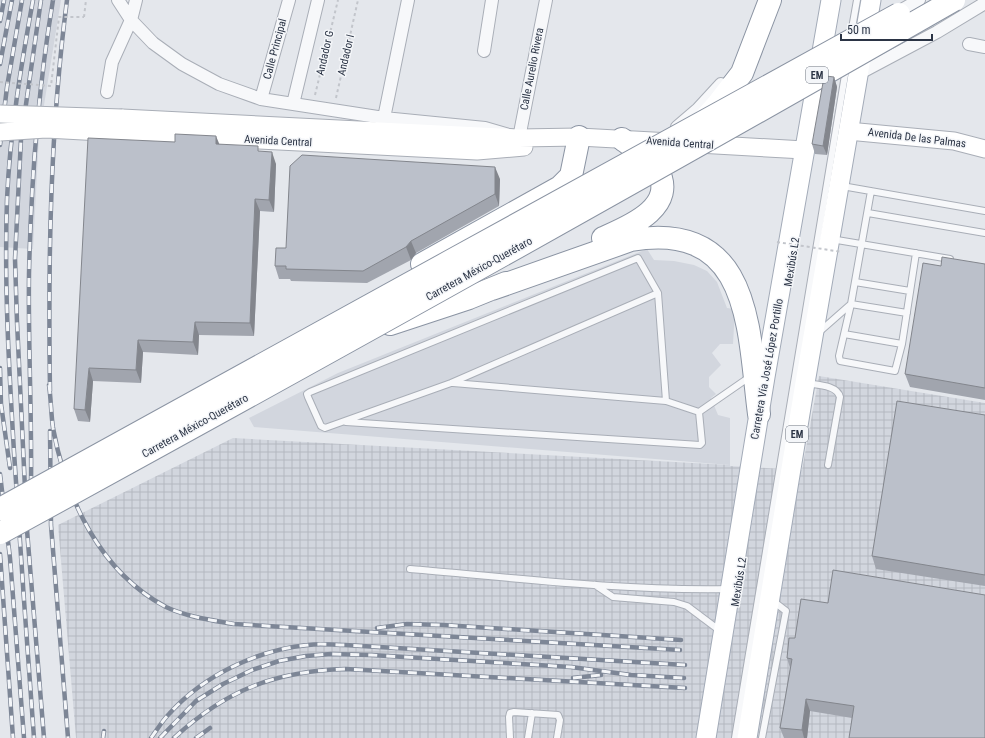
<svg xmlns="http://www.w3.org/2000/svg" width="985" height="738" viewBox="0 0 985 738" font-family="'Roboto Condensed',sans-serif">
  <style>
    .built { fill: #d2d6de }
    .industrial { fill: url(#industrial-grid) }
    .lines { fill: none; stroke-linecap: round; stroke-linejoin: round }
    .lane-casing { stroke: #a9aeb7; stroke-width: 8 }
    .street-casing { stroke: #a9aeb7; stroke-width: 14 }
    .secondary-casing { stroke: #a9aeb7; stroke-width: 19 }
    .primary-casing { stroke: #a3abb8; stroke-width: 21 }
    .highway-casing { stroke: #8b94a3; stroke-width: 24 }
    .path { stroke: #c2c5cb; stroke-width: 2; stroke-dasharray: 3 3; stroke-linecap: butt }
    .lane { stroke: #f7f8fa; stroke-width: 6 }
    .street { stroke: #f7f8fa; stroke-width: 12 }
    .secondary { stroke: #fff; stroke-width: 17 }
    .primary { stroke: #fff; stroke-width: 19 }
    .highway { stroke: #fff; stroke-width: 22 }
    .rail-casing { stroke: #7d8696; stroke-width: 4.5 }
    .rail { stroke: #f4f6f9; stroke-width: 3; stroke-dasharray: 9; stroke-linecap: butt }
    .secondary-bridge-casing { stroke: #a9aeb7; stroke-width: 19; stroke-linecap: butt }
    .highway-bridge-casing { stroke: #8b94a3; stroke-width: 24; stroke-linecap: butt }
    .path-bridge { stroke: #c2c5cb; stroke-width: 2; stroke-dasharray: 3 3; stroke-linecap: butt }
    .secondary-bridge { stroke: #fff; stroke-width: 17 }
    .highway-bridge { stroke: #fff; stroke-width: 22 }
    .wall { fill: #a1a5ae }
    .shaded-wall { fill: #83868d }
    .building { fill: #bbc0ca; stroke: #83868d }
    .labels { text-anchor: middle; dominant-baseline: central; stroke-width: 3; stroke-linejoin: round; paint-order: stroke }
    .shield { fill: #f4f6f9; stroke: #676e7b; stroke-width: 1 }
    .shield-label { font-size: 10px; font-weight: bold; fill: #2b3445 }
    .street-label { font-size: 11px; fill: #2b3445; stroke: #f4f6f9 }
  </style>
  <defs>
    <pattern id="industrial-grid" width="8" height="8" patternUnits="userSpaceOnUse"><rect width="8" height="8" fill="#d2d6de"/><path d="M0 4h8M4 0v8" fill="none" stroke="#b4b8c0"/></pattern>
  </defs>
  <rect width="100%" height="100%" fill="#e4e7ec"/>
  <path class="built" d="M0,0h61l-22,136 -6,113 -33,-2z
    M647,249l7,11 20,1 20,4 13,6 10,11 10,26 8,1 -2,35h-13l-8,9 9,12 -12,12v10l7,7 -5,4 7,17 12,3v47l-476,-38 -5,-9 89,-45z"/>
  <path class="industrial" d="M819,376l166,27v335h-909l-18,-213 175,-87 497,27v1l72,4z"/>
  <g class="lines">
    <g class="lane-casing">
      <path id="lane" d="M851,34l6,-34
        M842,186l143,25
        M871,191l-20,113 -12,52 1,5 55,10 7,-27 14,-91
        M868,213l117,20
        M831,239l119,20
        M855,282l55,9
        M658,293l-207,90 -126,45 -4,-2 -13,-29 -1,-3 3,-2 328,-134 20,35 8,108 33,11 52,-36
        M818,333l33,-29 56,9
        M844,334l58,10
        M453,383l213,18
        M806,383c11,2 31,2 34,14l-12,68
        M346,422l354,23 2,-2 -3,-31
        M410,569c106,9 212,22 318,20
        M595,585l18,12 61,5 13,4 32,24
        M510,738l-1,-21 1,-4 4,-1 44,3 2,5 -3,18
        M528,738l4,-25
        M735,738l111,-669
        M762,738l24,-127 -13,-10"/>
    </g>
    <g class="street-casing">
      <path id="street" d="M118,0l13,20 22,23 29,21 37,20 42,15 123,19 101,10 34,10 27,-138
        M893,15l26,-15
        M969,44l16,3
        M484,51l8,-51
        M858,74l79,-42 48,-29
        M107,92l5,-30 19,-42 5,-20
        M261,99l28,-99
        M293,104l25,-104
        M384,118l24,-118
        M677,127l21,-18 23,-25"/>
    </g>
    <g class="secondary-casing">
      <path id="secondary" d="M122,118l397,20 60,-1 92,5
        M848,131l106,10 31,8
        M120,133l357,18 47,-4
        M698,144l106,6"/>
    </g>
    <g class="primary-casing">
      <path id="primary" d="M706,738l59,-361 66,-377
        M747,738l58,-355 66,-383"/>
    </g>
    <g class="highway-casing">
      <path id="highway" d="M701,123l17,-19 24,-31 28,-73
        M603,238c25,-11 76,-31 54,-69 -7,-12 -24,-21 -35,-30
        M422,264l138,-77 11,-11 8,-39
        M492,289l139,-49c121,-20 117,89 128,174
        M390,324l79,-26 37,-15"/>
    </g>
    <path class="path" d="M84,17l2,-17
      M315,95l23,-95
      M336,98l22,-98"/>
    <use href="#lane" class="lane"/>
    <use href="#street" class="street"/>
    <use href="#secondary" class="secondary"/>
    <use href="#primary" class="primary"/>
    <use href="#highway" class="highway"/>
    <g class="rail-casing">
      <path id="rail" d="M33,0c-12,66 -23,132 -26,199 -3,85 2,169 7,253 6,95 13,191 20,286
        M41,0l-20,139 -6,120 2,63 10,208 17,208
        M0,21l4,-21
        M0,64l12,-64
        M0,145l7,-58 15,-87
        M0,368l1,36 9,64
        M49,385c2,14 2,29 4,43 13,71 47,144 113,179 21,10 45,13 68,17l446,26
        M50,391c-2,-131 0,-261 17,-391
        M50,431l1,94 17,213
        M0,474l10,84 14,180
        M31,485c1,-70 -3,-141 -2,-211 2,-92 9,-184 24,-274
        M0,554l13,184
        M377,628l30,-4 36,1 238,15
        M573,678l28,-3
        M103,738l1,-7
        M151,738c6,-8 11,-17 18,-24 35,-39 88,-64 139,-69 12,-2 25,0 37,0l340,20
        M160,738l36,-37 27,-17 29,-14 27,-9 27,-5 25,-2 40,1 200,12 60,8 53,3
        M174,738c52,-48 101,-67 172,-69l339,19
        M196,738l14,-10"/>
    </g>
    <use href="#rail" class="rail"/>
    <g class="secondary-bridge-casing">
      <path id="secondary-bridge" d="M0,114l122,4
        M0,132l46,-3 74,4"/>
    </g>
    <g class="highway-bridge-casing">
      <path id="highway-bridge" d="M0,509c299,-167 600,-328 899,-495
        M0,533c320,-175 638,-352 954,-533"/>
    </g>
    <path class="path-bridge" d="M0,82l51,4 8,-69h25
      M777,242l65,10"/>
    <use href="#secondary-bridge" class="secondary-bridge"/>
    <use href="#highway-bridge" class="highway-bridge"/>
  </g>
  <path class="wall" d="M834,77l3,10 -10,68 -12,-1 -3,-10z
    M175,142l44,2 40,7 17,13 -2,48 -14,-1 -6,125 -55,-1 -1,20 -55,-3 -2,31 -48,-2 -3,41 -12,-1 -4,-12z
    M500,179l-1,27 -83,47 -5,7 -44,23 -76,-2 -1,-2h-11l-4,-13z
    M985,264v136l-75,-13 -5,-13 36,-108z
    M985,415v171l-109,-17 -4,-13z
    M985,595l-133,123 -42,-7 -3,27h-23l-4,-10 10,-60 -3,-10 8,-20 33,-35z"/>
  <path class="shaded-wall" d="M834,77l3,10 -10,68 -4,-9z
    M216,136l5,12 -5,-4z
    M272,152l4,12 -2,48 -5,-12z
    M495,167l5,12 -1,27 -4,-12z
    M255,199l5,12 -6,125 -4,-13z
    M411,241l5,12 -5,7 -5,-13z
    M195,322l4,13 -1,20 -5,-13z
    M138,340l5,12 -2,31 -5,-13z
    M89,368l4,13 -3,41 -5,-12z
    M806,699l4,12 -3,27h-3l-2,-8z"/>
  <path class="building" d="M826,76l8,1 -11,69 -11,-2 12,-67z
    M175,134l41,2v8l42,2v5l14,1 -3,48 -14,-1 -5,124 -55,-1 -2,20 -55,-2 -2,30 -47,-2 -4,42 -11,-1 14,-271 87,4z
    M302,155l193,12v27l-84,47 -5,6 -43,24 -77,-2v-3h-11l1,-18h10l4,-82z
    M942,257l43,7v124l-80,-14 18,-111 18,3z
    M897,401l88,14v160l-113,-19z
    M833,570l152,25v143h-136l5,-32 -48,-7 -4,31 -22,-2 12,-69 -5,-1 2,-20h6l6,-39 27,4z"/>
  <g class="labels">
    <g class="shield">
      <rect x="806" y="67" width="22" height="16" rx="3"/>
      <rect x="786" y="426" width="22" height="16" rx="3"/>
    </g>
    <g class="shield-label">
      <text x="817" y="75">EM</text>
      <text x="797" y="434">EM</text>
    </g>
    <g class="street-label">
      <text transform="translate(275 49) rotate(-75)">Calle Principal</text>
      <text transform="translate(325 53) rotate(-77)">Andador G</text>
      <text transform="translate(346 55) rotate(-77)">Andador I</text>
      <text transform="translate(532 69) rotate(-79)">Calle Aurelio Rivera</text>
      <text transform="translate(917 138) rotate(7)">Avenida De las Palmas</text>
      <text transform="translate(278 141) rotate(3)">Avenida Central</text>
      <text transform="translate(680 143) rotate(4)">Avenida Central</text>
      <text transform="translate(792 262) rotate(-81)">Mexibús L2</text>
      <text transform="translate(479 269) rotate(-29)">Carretera México-Querétaro</text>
      <text transform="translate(767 369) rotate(-80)">Carretera Vía José López Portillo</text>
      <text transform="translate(195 426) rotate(-29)">Carretera México-Querétaro</text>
      <text transform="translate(739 582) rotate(-81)">Mexibús L2</text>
    </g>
  </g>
  <path d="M841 34v6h91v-6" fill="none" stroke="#2b3445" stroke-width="2"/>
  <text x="847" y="34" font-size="12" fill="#2b3445" stroke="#f4f6f9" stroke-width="3" paint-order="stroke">50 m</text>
</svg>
